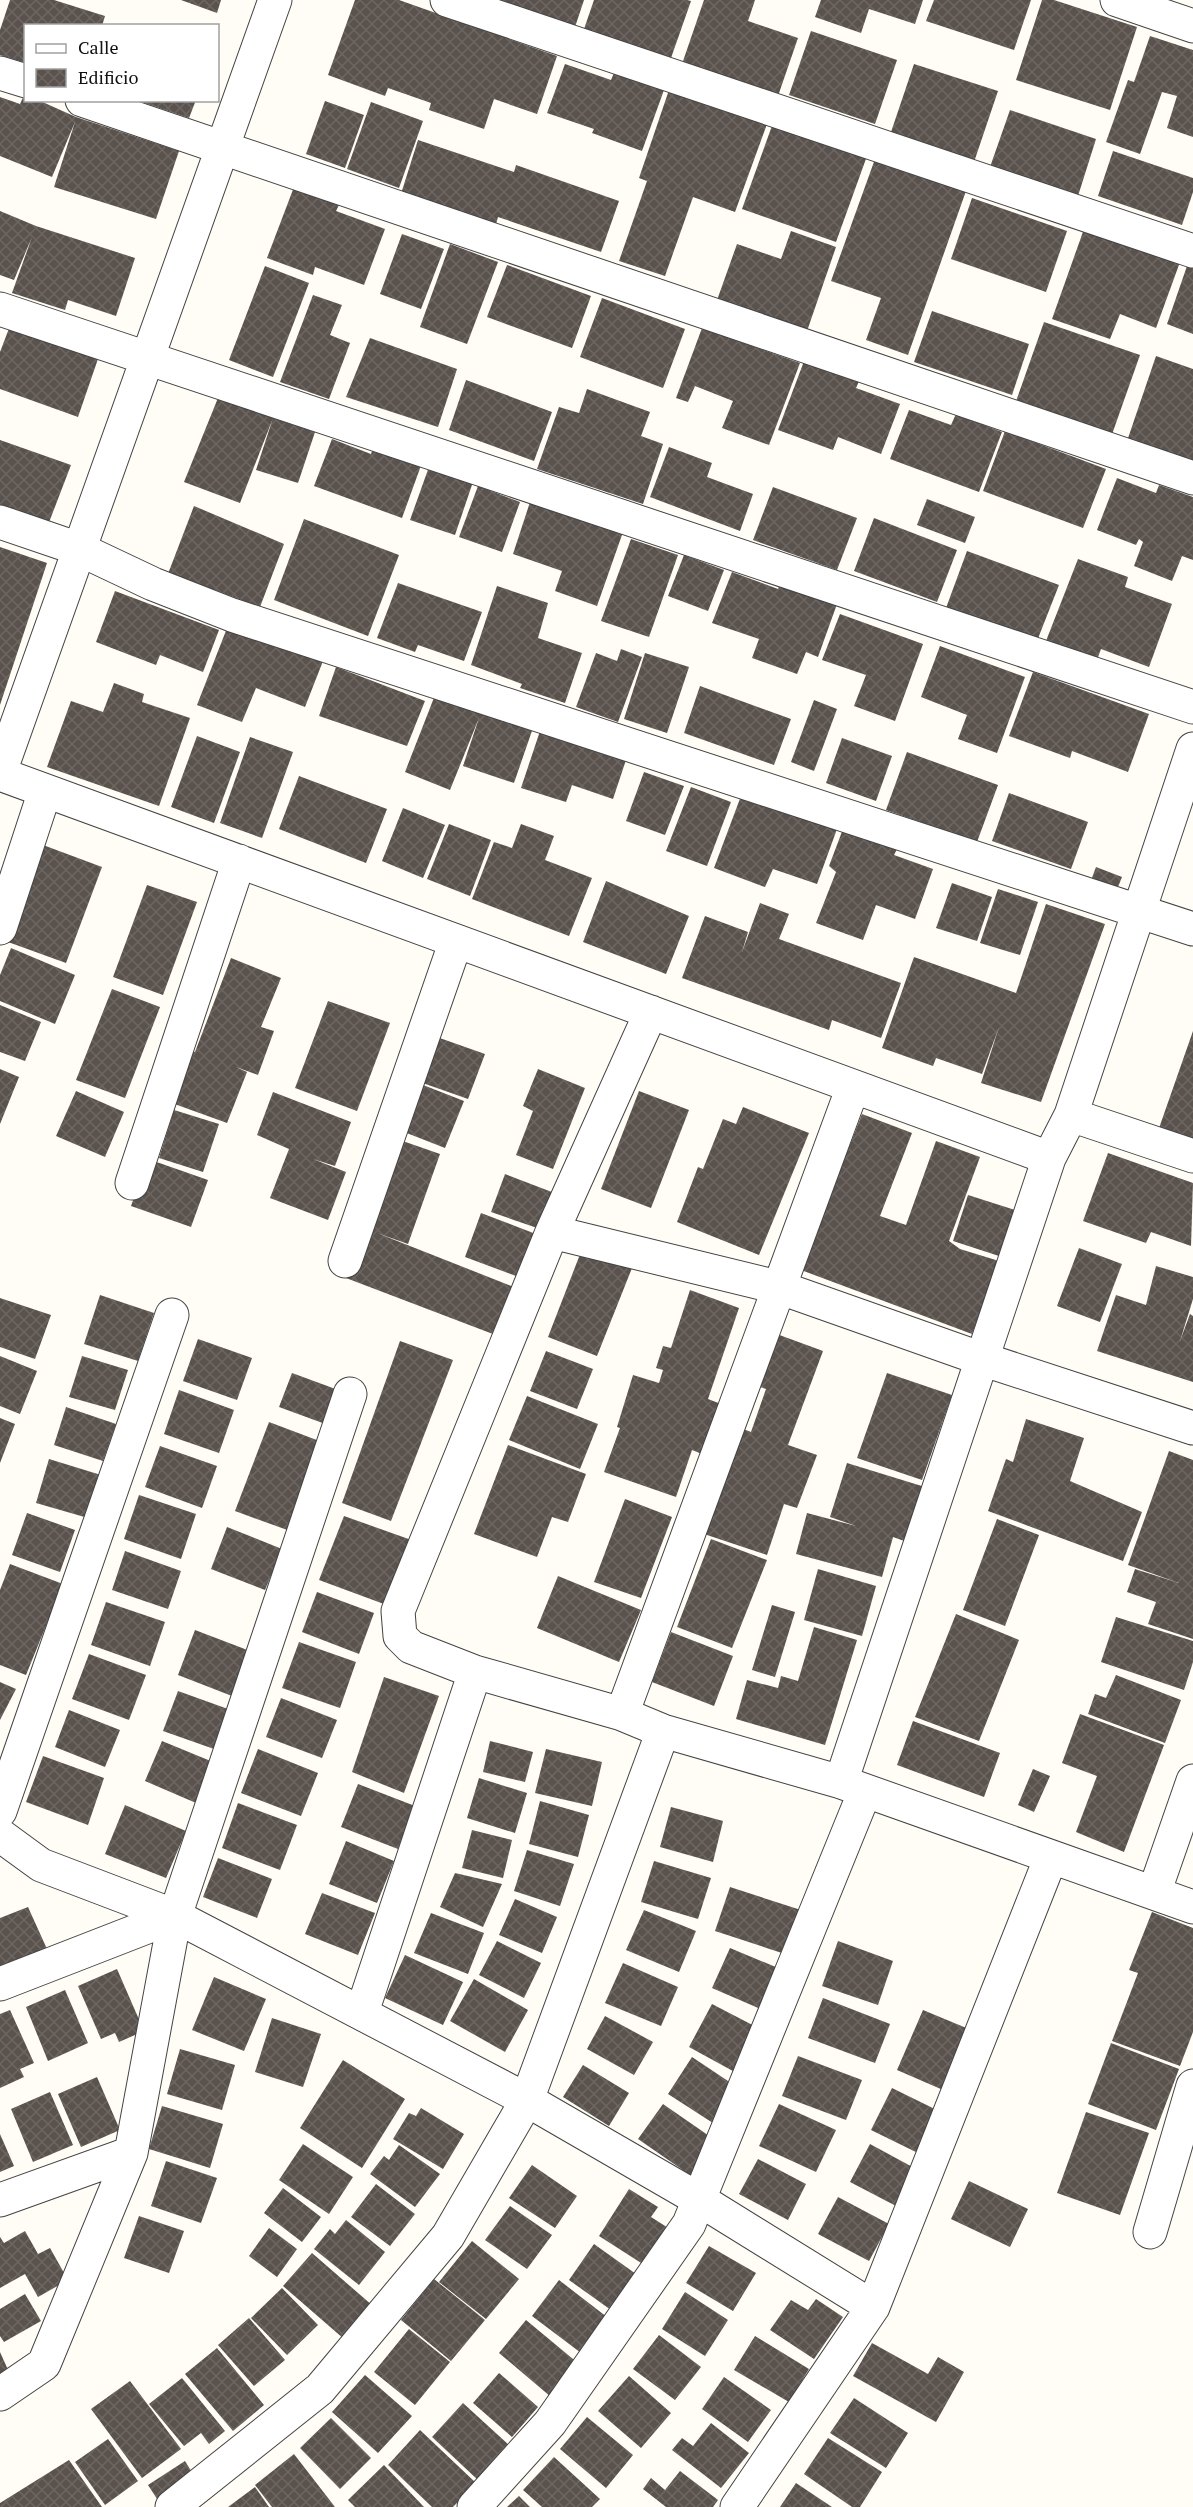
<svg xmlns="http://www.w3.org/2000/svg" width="1193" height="2507" viewBox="0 0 1193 2507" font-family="'PT Serif',serif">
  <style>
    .building { fill: url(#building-cross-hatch) }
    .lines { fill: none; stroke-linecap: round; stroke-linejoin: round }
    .minor-casing { stroke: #444; stroke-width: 35 }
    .minor { stroke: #fff; stroke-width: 33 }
  </style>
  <defs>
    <pattern id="building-cross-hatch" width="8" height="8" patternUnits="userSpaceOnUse" patternTransform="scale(1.5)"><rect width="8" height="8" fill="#5a524d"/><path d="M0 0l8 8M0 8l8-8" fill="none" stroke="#6d6662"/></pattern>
  </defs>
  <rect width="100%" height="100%" fill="#fffdf5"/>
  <path class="building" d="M10,0h44l51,16 -3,10h-76v37l-26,-8v-25z
    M181,0h40l-4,13z
    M355,0h44l158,56 -20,58 -43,-15 -10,30 -55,-19 2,-7 -43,-15 -3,8 -57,-21z
    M496,0h88l-9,27z
    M594,0h93l4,1 -20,57 -87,-29z
    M704,0h51l-7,21 50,17 -20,58 -96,-32z
    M821,0h102l-8,24 -46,-15 -8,24 -46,-16z
    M934,0h97l-17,50 -88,-29z
    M1042,0h12l83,27 -27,83 -94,-30z
    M811,31l86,29 -22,64 -86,-29z
    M1150,36l43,14v87l-26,-9 10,-32 -15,-4 -22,62 -34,-12 22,-62 6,2z
    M565,64l46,16 3,-7 50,17 -22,61 -50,-18 2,-4 -47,-16z
    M914,64l84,27 -24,71 -84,-27z
    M669,90l98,34 -32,88 -42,-15 -28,79 -46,-15 28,-80 -8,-3z
    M26,91v9h12l38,17 103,34 -23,68 -102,-32 21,-65 -23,55 -52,-21v-59l20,7z
    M136,100h60l-7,18z
    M325,101l39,14 -19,53 -39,-14z
    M371,102l52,19 -24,67 -52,-19z
    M1010,110l86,29 -18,57 -88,-29z
    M773,123l94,33 -31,86 -94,-33z
    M418,140l96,32 2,-7 103,36 -18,51 -103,-35 -3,11 -95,-31z
    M1113,151l80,27v14l-11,33 -84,-29z
    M875,159l91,32 -58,164 -42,-15 15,-42 -50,-17z
    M294,187l45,18 -3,6 49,18 -21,56 -49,-18 -2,8 -46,-17z
    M972,198l95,33 -21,61 -95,-33z
    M0,211l36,15 99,32 -19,58 -48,-16 -3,10 -53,-17 20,-56 -18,43 -14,-5z
    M1084,229l96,33 -24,66 -36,-14 -10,25 -58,-20z
    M791,231l45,16 -30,87 -90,-31 21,-59 44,15z
    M402,234l42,15 -23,60 -41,-15z
    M450,244l48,18 -31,82 -47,-17z
    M507,265l84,31 -19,52 -85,-31z
    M265,266l44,17 -36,94 -44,-17z
    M1187,266l6,2v66l-26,-10z
    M313,295l29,10 -12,30 20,8 -21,56 -49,-17z
    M602,298l83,31 -22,59 -83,-31z
    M932,311l97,33 -17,51 -98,-33z
    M13,318l86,38 -21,61 -78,-28v-37z
    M1044,322l96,33 -30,85 -96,-33z
    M702,328l98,35 -31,82 -47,-17 11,-27 -38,-15 -7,16 -12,-4z
    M370,338l87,31 -19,58 -92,-30z
    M806,356l55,21 -5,11 44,16 -19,50 -43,-17 -5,13 -55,-20z
    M1156,356l37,13v98l-67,-23z
    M466,380l86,32 -18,49 -85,-31z
    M587,389l63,23 -9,24 22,8 -20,60 -106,-35 22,-62 20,6z
    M220,393l55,20 -35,90 -56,-21z
    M909,410l42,15 5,-11 46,18 -23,60 -89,-33z
    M273,418l42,14 -17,51 -42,-13z
    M1005,431l101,38 -23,59 -100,-37z
    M332,439l39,15 4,-11 48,17 -21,58 -88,-32z
    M0,440l71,25 -23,60 -48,-18z
    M669,447l43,16 -5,14 46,17 -13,37 -90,-34z
    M430,464l44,15 -19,56 -45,-15z
    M1117,478l39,15 3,-8 34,12v63l-11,-4 -10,25 -38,-15 9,-24 -4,-3 -3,6 -39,-15z
    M478,486l42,16 -18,50 -43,-15z
    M773,487l84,31 -20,52 -84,-30z
    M531,499l92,33 -26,74 -42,-15 7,-20 -49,-17z
    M927,499l48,18 -10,26 -48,-18z
    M194,506l90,38 -24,63 -45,-17 -5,5 -44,-16z
    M874,518l83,32 -20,52 -83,-31z
    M304,519l95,36 -31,81 -94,-36z
    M631,539l47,16 -29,82 -48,-16z
    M0,547l47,16 -47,142z
    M967,551l92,34 -22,56 -91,-33z
    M684,555l40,15 -16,41 -40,-15z
    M1078,559l50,18 -3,10 47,17 -23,63 -48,-18 -4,11 -51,-19z
    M732,572l46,17 2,-5 57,20 -19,53 -12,-5 -9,22 -45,-16 7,-19 -47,-16z
    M398,583l84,29 -18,49 -46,-16 -3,7 -38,-14z
    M497,586l51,17 -10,35 44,15 -17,50 -45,-15 2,-4 -51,-19z
    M115,591l104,39 -16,42 -43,-17 -4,10 -60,-23z
    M840,614l83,30 -28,77 -41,-15 12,-31 -44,-15z
    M229,623l94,38 -18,46 -49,-19 -14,34 -45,-17z
    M940,646l85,31 -28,76 -39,-14 9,-24 -46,-18z
    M621,649l21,8 -24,65 -42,-15 20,-54 21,8z
    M645,653l44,14 -22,66 -43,-14z
    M336,667l89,34 -18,45 -88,-30z
    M1033,672l116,42 -21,58 -56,-21 -2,7 -61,-22z
    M114,683l30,11 -2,8 48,16 -31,88 -112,-39 24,-66 32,11z
    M700,686l91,33 -17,46 -90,-32z
    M437,690l97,35 -20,58 -51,-17 16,-48 -29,72 -45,-18z
    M814,700l23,9 -23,62 -23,-9z
    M542,725l84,35 -13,39 -41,-14 -6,17 -45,-14z
    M197,736l43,16 -26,71 -43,-16z
    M250,737l43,15 -31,86 -42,-15z
    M842,738l50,18 -16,45 -50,-18z
    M907,752l91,33 -21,57 -91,-32z
    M644,772l40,14 -19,49 -39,-14z
    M299,776l88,33 -21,54 -87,-34z
    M691,787l40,15 -24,64 -41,-15z
    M1009,793l79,29 -17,47 -79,-28z
    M741,796l96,33 -20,55 -44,-15 -8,18 -51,-19z
    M403,808l42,17 -22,53 -41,-17z
    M449,824l42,16 -21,56 -43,-17z
    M521,824l33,12 -9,24 47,18 -23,58 -97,-37 22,-57 18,6z
    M843,829l54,20 -3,6 39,14 -18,50 -39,-14 -13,35 -47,-17 20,-51 -7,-6z
    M43,845l59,22 -36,96 -58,-21z
    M1096,867l26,10 -6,15 -26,-9z
    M606,881l83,35 -23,58 -83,-32z
    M952,883l40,14 -15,44 -41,-13z
    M147,885l50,17 -34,93 -50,-18z
    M998,889l40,13 -18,53 -40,-12z
    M760,903l29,11 -10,25 122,44 -20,55 -49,-18 -3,10 -147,-52 23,-62 43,16 -6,20z
    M1046,904l59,20 -64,178 -60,-19 18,-56 -17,47 -46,-16 -3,8 -51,-18 32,-91 102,36z
    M11,948l64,27 -20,49 -55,-23v-26z
    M231,958l50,20 -20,49 13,4 -16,44 -22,-8 11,5 -20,51 -58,-21 19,-52 7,2z
    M112,989l48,18 -35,91 -49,-18z
    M328,1001l62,22 -33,88 -62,-23z
    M0,1005l41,17 -16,39 -25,-9z
    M1193,1031v111l-35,-11z
    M434,1036l51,18 -17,45 -51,-18z
    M0,1069l19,8 -19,47z
    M538,1069l47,19 -32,81 -37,-14 17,-44 -10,-5z
    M418,1083l46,18 -19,47 -46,-18z
    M76,1091l48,21 -19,45 -49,-21z
    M639,1091l50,19 -38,98 -50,-19z
    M273,1092l78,30 -16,44 -22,-7 33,13 -18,48 -58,-22 19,-49 -32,-14z
    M743,1107l66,26 -50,122 -82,-33 21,-55 5,2 20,-50 13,5z
    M174,1110l45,14 -16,48 -44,-14z
    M862,1114l50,19 -32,83 26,9 30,-84 44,16 -31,84 11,8 39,12 -27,73 -171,-64z
    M397,1139l43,15 -32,90 -31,-11 147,58 -18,48 -160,-61 21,-49z
    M1108,1153l85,30 -2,63 -40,-14 -5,11 -63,-22z
    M148,1159l60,21 -17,47 -60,-21z
    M505,1174l52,20 -14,36 -52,-18z
    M968,1195l47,15 -16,46 -46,-15z
    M481,1213l60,23 -17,43 -59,-22z
    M584,1244l50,19 -37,93 -49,-19z
    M1079,1248l43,16 -22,58 -43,-16z
    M1156,1266l37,11v22l-13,42 10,-27 3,2v66l-96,-31 19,-56 30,10z
    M690,1290l49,18 -31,91 13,5 -19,50 -10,-4 -16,47 -72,-25 16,-44 -3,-1 16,-52 26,8 4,-13 -7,-2 7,-22 8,2z
    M100,1295l54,18 -16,48 -54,-17z
    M0,1298l51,17 -16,44 -35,-12z
    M774,1333l49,18 -35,94 29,10 -20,53 -13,-4 -17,51 -63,-21 37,-106 10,4 15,-43 -12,-4z
    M198,1339l54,19 -15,42 -54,-19z
    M400,1341l53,19 -62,161 -49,-18z
    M546,1351l47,18 -16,40 -47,-18z
    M0,1356l37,15 -17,43 -20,-8z
    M82,1356l46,14 -13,40 -46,-13z
    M292,1373l49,18 -13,34 -49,-18z
    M887,1373l65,22 -30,85 -65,-22z
    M179,1390l55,20 -15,43 -55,-19z
    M527,1396l71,28 -18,45 -71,-29z
    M66,1407l50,17 -13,37 -49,-16z
    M0,1418l15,6 -15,39z
    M1026,1419l58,19 -14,43 72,31 -19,49 -135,-50 18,-52 7,3z
    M269,1422l53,20 -32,89 -55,-20z
    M508,1445l78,29 -18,48 -16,-5 -15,40 -63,-23z
    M160,1446l57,20 -15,42 -57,-21z
    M1169,1451l24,9v179l-45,-15 8,-22 -29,-10 8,-23 44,14 -51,-18z
    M49,1459l52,16 -13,43 -52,-15z
    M847,1463l78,24 -18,55 -14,-5 -11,40 -86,-23 11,-41 49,13 -26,-9z
    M139,1495l57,19 -15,45 -57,-20z
    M625,1499l47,18 -31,81 -47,-16z
    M27,1513l48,17 -15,42 -48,-17z
    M344,1516l73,26 -25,65 -73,-27z
    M997,1519l42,16 -34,91 -42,-16z
    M227,1527l55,22 -17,41 -54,-21z
    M711,1539l56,21 -35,88 -55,-21z
    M125,1551l56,20 -13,38 -56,-19z
    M10,1564l53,20 -37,91 -26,-10v-75z
    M818,1569l58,17 -14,50 -58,-16z
    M558,1576l83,34 -22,52 -82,-34z
    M317,1592l57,21 -15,41 -57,-22z
    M106,1602l59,20 -15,44 -59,-21z
    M772,1605l23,7 -20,65 -23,-7z
    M956,1614l63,26 -40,101 -64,-24z
    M1116,1617l77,24v21l-9,28 -83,-28z
    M814,1627l43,13 -32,105 -89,-26 11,-39 31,8 3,-12 17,5z
    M195,1630l55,21 -18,45 -54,-21z
    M671,1632l62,24 -19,50 -62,-24z
    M299,1642l57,20 -16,46 -58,-20z
    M89,1654l57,21 -17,45 -57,-21z
    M1116,1675l65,25 -16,43 -77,-29 7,-20 11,4z
    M384,1677l55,19 -35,97 -52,-21z
    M0,1682l16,7 -16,31z
    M178,1691l50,18 -14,40 -51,-18z
    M281,1698l56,22 -15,38 -56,-21z
    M69,1710l51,20 -15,37 -50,-20z
    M1080,1714l84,31 -40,107 -48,-20 21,-56 -35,-13z
    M913,1721l87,32 -16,44 -87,-32z
    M162,1741l51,21 -17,41 -51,-22z
    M490,1741l43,11 -8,30 -42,-10z
    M258,1749l60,24 -17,43 -60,-23z
    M546,1749l56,13 -10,44 -57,-13z
    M43,1756l61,22 -16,47 -62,-23z
    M1033,1769l17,7 -16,36 -16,-7z
    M479,1778l48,15 -12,40 -48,-15z
    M358,1784l57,22 -17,43 -57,-22z
    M540,1801l49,14 -11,42 -49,-13z
    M238,1803l59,22 -17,45 -58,-22z
    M125,1805l61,26 -20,47 -61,-24z
    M671,1807l52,14 -10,41 -53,-15z
    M472,1830l40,10 -9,38 -41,-10z
    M346,1841l48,20 -17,42 -48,-19z
    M527,1850l47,14 -14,42 -46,-15z
    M218,1858l54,21 -15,39 -54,-21z
    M654,1861l57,17 -13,41 -57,-17z
    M455,1873l47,11 -19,43 -43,-20z
    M730,1887l74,24 -16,44 -73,-24z
    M322,1893l53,20 -17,42 -53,-21z
    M515,1899l42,18 -15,36 -43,-18z
    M28,1907l19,42 -47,19v-50z
    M644,1910l52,21 -17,41 -53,-22z
    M1152,1912l41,16v104l-13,34 -68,-25 26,-68 -9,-3z
    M431,1913l53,20 -16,41 -54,-21z
    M497,1941l44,22 -17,35 -45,-23z
    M838,1941l55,20 -15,44 -56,-19z
    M730,1948l60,25 -18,41 -60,-26z
    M405,1955l58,27 -20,43 -58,-27z
    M623,1963l55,24 -17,39 -56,-23z
    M117,1969l27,62 -25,11 -4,-9 -14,6 -23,-53z
    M214,1977l52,22 -22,52 -52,-21z
    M474,1979l54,31 -23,42 -55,-31z
    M65,1990l23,53 -40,18 -22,-54z
    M823,1998l67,26 -15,39 -67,-25z
    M712,2004l54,28 -24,44 -53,-29z
    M10,2010l24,53 -14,6 4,8 -24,11v-74z
    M923,2010l53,22 -26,61 -53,-23z
    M605,2016l48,26 -19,33 -47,-26z
    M272,2018l49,16 -18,53 -48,-15z
    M1111,2043l68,26 -23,61 -68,-26z
    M180,2049l55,16 -13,45 -55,-16z
    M798,2056l64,24 -16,40 -64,-24z
    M692,2057l48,32 -24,36 -48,-31z
    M343,2060l62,39 -43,69 -62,-40z
    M583,2065l46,28 -20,33 -46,-29z
    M97,2077l23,53 -39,17 -23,-53z
    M892,2088l53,26 -21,42 -53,-26z
    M50,2092l23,53 -40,17 -22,-53z
    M663,2104l52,36 -25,35 -52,-36z
    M779,2104l57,26 -20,42 -57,-26z
    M162,2106l61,18 -13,44 -61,-19z
    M421,2108l43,26 -21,35 -50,-30 16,-26 7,3z
    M1086,2112l63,21 -29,82 -63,-22z
    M0,2134l14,32 -14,6z
    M303,2144l50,33 -24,37 -50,-34z
    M870,2144l48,26 -20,37 -48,-25z
    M399,2145l41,29 -25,33 -45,-33 14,-18 5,4z
    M758,2159l48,25 -18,36 -49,-26z
    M166,2161l51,17 -16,45 -50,-17z
    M532,2165l45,31 -22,32 -46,-30z
    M969,2181l59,28 -18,38 -59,-28z
    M376,2184l39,30 -25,32 -39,-29z
    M283,2188l38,29 -19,25 -38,-29z
    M629,2189l29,18 -7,10 22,14 -24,37 -50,-32z
    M838,2197l51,27 -20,37 -51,-27z
    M510,2206l42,29 -25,34 -42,-29z
    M139,2216l45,15 -15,42 -45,-15z
    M346,2220l39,32 -26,33 -45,-36 16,-20 5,5z
    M269,2228l28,21 -20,28 -28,-21z
    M25,2231l13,23 12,-6 18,32 -30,17 -13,-23 -25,14v-51l4,6z
    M472,2241l47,38 -33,40 -47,-37z
    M594,2244l49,35 -25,36 -49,-35z
    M709,2246l47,27 -23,38 -47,-28z
    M312,2253l61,53 -29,33 -61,-53z
    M434,2279l51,41 -34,41 -50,-41z
    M559,2280l57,44 -27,35 -57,-43z
    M282,2288l36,37 -31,30 -36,-37z
    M685,2292l43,28 -23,36 -43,-27z
    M25,2294l16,27 -37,21 -4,-6v-27z
    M816,2299l27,18 -29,42 -44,-29 21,-30 17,10z
    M249,2318l36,42 -31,26 -36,-41z
    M526,2320l53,44 -28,33 -52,-44z
    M409,2329l41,33 -35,43 -41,-33z
    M659,2335l42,32 -26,33 -42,-31z
    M755,2336l54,33 -20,33 -55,-32z
    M872,2343l56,31 10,-17 26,15 -28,50 -83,-46z
    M217,2348l47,57 -31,26 -48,-57z
    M0,2352l13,29 -13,6z
    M499,2373l39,34 -26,30 -39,-34z
    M365,2375l47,41 -34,37 -46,-41z
    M629,2376l42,37 -30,35 -43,-37z
    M724,2377l47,33 -23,32 -46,-33z
    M182,2378l43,53 -16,13 -8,-11 -17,13 -35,-42z
    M130,2381l51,68 -39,29 -51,-69z
    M854,2398l54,35 -22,35 -56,-35z
    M463,2403l47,43 -31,35 -47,-44z
    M587,2417l46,38 -27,33 -46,-39z
    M331,2418l40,40 -31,31 -40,-41z
    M711,2423l38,30 -28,35 -49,-38 10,-12 11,8z
    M420,2430l56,53 -23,24h-21l-44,-42z
    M828,2438l54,34 -22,35h-8l-48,-33z
    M108,2439l30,42 -33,24 -30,-43z
    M294,2454l41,53h-63l-17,-22z
    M554,2457l46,42 -8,8h-50l-19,-17z
    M69,2460l33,47h-102v-4z
    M185,2461l11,18 -37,23 -11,-17z
    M384,2465l40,42h-69l-7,-7z
    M680,2471l38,29 -5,7h-47l-23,-18 8,-11 14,12z
    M796,2483l36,24h-52z
    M255,2487l14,20h-41z
    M519,2496l11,11h-23z"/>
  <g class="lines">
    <g class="minor-casing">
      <path id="minor" d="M447,0l746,251
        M1117,0l76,26
        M0,73l26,8
        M82,100l1111,378
        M0,309l1193,398
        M0,522l79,27 74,35 79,31 961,314
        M0,772l275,-772
        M0,774l1049,384
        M0,928l45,-137
        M651,1012l-99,220 -154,379 2,25 11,11 64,25 147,42 41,17 178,51 352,125
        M1071,1115l122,41
        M132,1183l107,-322
        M552,1232l229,56 201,71 211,69
        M345,1261l111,-320
        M622,1714l231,-627
        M841,1782l208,-624 22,-43 122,-366
        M0,1811l172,-496
        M0,1835l41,30 134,51 352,184 173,100 173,107
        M1154,1893l39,-112
        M0,1984l175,-68
        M362,2012l113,-340
        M0,2200l131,-47
        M1150,2232l43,-146
        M0,2394l44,-30 87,-211 44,-237 175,-522
        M172,2507l148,-118 128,-153 79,-136 136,-369
        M474,2507l76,-84 139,-199 176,-433
        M737,2507l136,-200 178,-450"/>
    </g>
    <use href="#minor" class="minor"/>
  </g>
  <rect x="24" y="24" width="195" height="78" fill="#ffffff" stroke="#a0a0a0" stroke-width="1.5"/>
  <rect x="36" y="44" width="30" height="9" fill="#ffffff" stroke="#a0a0a0" stroke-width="1.5"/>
  <text x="78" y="54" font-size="18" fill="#111111">Calle</text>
  <rect x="36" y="69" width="30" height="18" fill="url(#building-cross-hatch)" stroke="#a0a0a0" stroke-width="1.5"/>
  <text x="78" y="84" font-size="18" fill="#111111">Edificio</text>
</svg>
